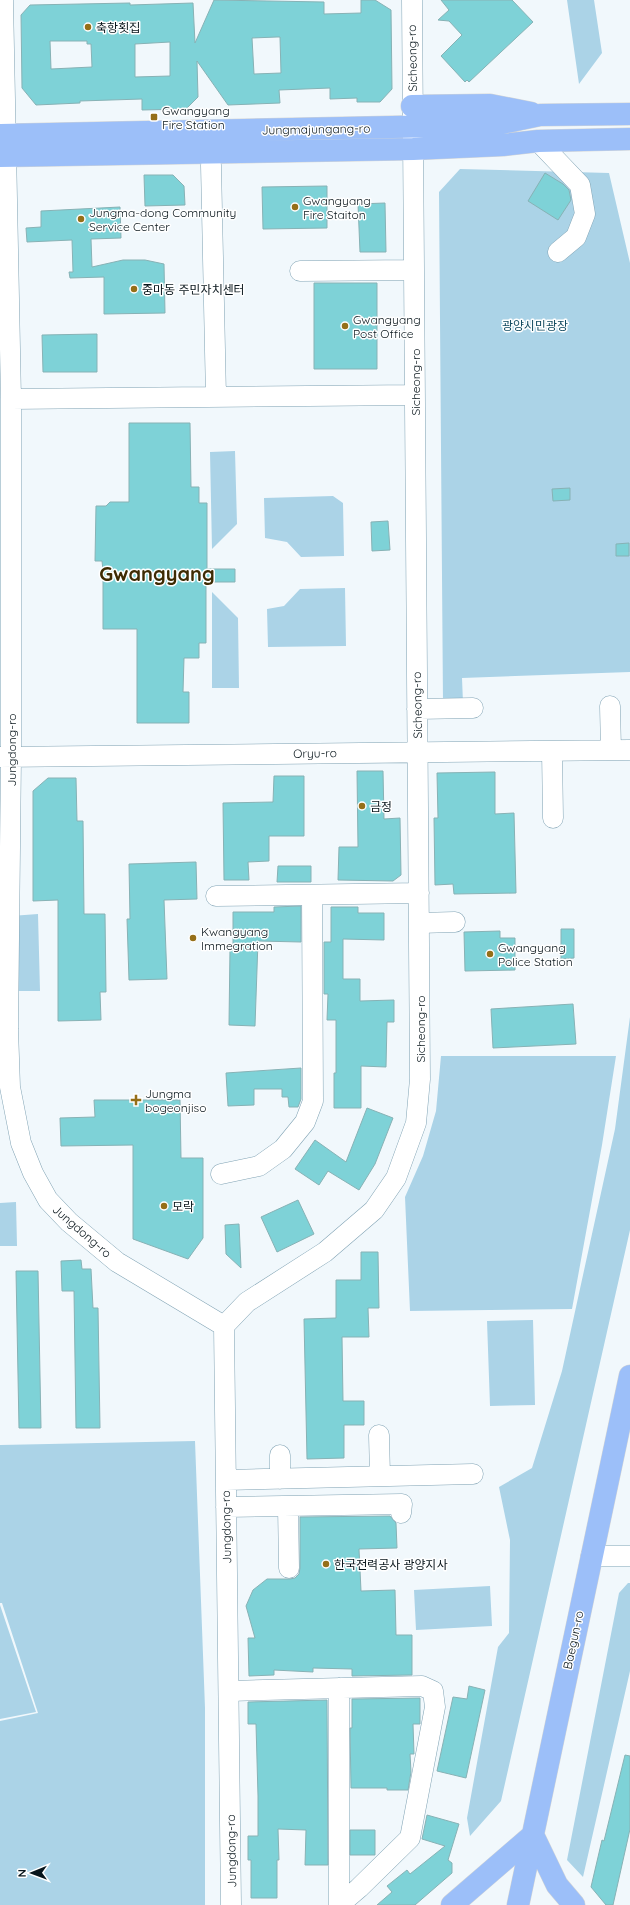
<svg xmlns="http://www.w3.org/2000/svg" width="630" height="1905" viewBox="0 0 630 1905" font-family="Quicksand,'Noto Sans KR',sans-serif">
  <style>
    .green { fill: #abd3e7 }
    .building { fill: #7ed2d7; stroke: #87b2b5; fill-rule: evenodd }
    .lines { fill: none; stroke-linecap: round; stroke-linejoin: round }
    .minor-casing { stroke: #80a3b4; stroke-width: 21 }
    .major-casing { stroke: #d3d5d6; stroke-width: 23 }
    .minor { stroke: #fff; stroke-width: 20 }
    .major { stroke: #9cbff9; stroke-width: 22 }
    .poi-dot { fill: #956f18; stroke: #fff; stroke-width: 1.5 }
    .labels { text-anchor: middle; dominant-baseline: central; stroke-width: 3; stroke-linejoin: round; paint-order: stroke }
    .poi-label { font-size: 12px; fill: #08151b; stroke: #fff; text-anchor: start }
    .street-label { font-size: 12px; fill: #08151b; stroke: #fff }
    .park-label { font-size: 12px; fill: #11495f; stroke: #fff }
    .town-label { font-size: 20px; font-weight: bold; fill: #3d2b03; stroke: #fff }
  </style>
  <rect width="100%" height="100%" fill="#f1f8fc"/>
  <path class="green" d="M567,0h27l8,53 -23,31z
    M460,169l149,4 21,90v409l-168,6 1,25 -20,1 -4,-512z
    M235,451l2,73 -25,25 -2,-97z
    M333,496l10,7 1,53 -43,1 -14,-15 -22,-4 -1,-40z
    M345,588l1,58 -78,1 -1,-38 17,-3 16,-17z
    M212,592l26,26 1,70h-27z
    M38,914l2,77h-29v-75z
    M630,1017v213l-129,571 -31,35 -3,-18 31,-171 11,-14 1,-93 -11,-53 33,-19 30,-97 53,-242z
    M441,1056h175l-14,89 -30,164 -162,2 -5,-114 18,-41 13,-45z
    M16,1202l1,44h-17v-43z
    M533,1320l2,85 -45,1 -3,-85z
    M195,1441l10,267v197h-205v-184l38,-8 -36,-110h-2v-158z
    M628,1583h2v88l-47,206 -16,-17 52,-267z
    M490,1586l2,40 -76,4 -2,-40z
    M0,1605l36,107 -36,7z"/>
  <path class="building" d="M214,0l110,2v12l37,-1v-13h14l16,10 1,79 -12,13h-23v-4l-27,1v-11l-51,2 1,13 -52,2 -31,-44 1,36 -12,12 -44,1v-11l-62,2v2l-44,2 -14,-17 -1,-73 9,-10 100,-2v2l63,-2 2,40zM277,37h3l1,36 -27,1 -2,-36zM50,41h37v3h4l1,23 -41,2zM170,42v34l-35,1v-33z
    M441,0h71l21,22 -64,60 -2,-2 -2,2 -24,-26 21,-21 -13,-14 -11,-1 11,-10z
    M545,173l18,11 6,6 2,10 -13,20 -30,-19z
    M144,175h29l11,11 1,19 -40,1z
    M327,186v42l-64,1 -1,-42z
    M385,203l1,49h-26l-2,-48z
    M120,207l1,31 -30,1 1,28 31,-7h22l19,4 1,49 -61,1v-37l-34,1 -1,-6h4l-1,-32 -45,2 -1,-14 15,-1v-16z
    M314,283h63v86h-63z
    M97,334v38h-54l-1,-37z
    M129,423h61l1,64h8v16h8v66h28v13h-29v61h-7v15h-15l-1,34h6v31h-52v-94h-34v-59l-1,-9h-7l1,-55h10l4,-4h19z
    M570,488v12l-17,1 -1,-12z
    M388,521l2,29 -18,1 -1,-29z
    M629,543v13h-13v-12z
    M357,771h26l1,48 16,-1 1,57 -8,6 -55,-1 1,-33h19z
    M495,772v42l19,-1 2,80 -62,1 -1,-10 -18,1 -1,-67h4l-1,-45z
    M274,776h30v60h-35v25l-21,1 1,18h-25l-1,-77 50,-1z
    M48,778h28l1,43h6l1,93h21l1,78h-6l1,28 -43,1v-121l-25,1v-110z
    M196,862l1,37 -33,1 3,79 -38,1 -2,-61h3l-1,-55z
    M278,866h33v16h-34z
    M301,906v36l-43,-1 -3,85 -26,-1 1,-77h3v-36h41v-5z
    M331,907h27v6h26v27l-41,-1v40h17v22l34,-1v22h-7l-1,45 -25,-1v42h-27v-35h2v-53h-9l1,-26h-4v-52h7z
    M561,929h13v29l-13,1z
    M500,931v7h15v32l-50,1 -1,-39z
    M573,1004l3,40 -83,4 -2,-39z
    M301,1068v31l-3,8h-9l-1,-10h-6v-8h-28v16l-26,1 -2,-33z
    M94,1100h86l1,58h22v80l-15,21 -55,-20v-94l-72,1 -1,-28 35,-1z
    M367,1108l26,10 -18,46 -16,26 -31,-19 -9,14 -24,-16 20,-29 31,22z
    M298,1200l16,34 -37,18 -16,-35z
    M239,1224l2,44 -15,-14 -1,-29z
    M361,1252h17l1,56h-11l1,29h-27l1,64h21v24h-20v33l-37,1 -3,-140 32,-1v-38h25z
    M81,1260l1,9h9l2,39h5l2,120h-24l-2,-137h-12l-1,-30z
    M16,1271h22l3,157h-22z
    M390,1516l6,7 1,25 -38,1 2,42 34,-1 1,45h16v40l-60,1v-7l-39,-1v4l-39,-2v5l-25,1 -1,-38h7l-9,-32 7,-16 14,-11h23l5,-1 4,-4 1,-6v-51z
    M469,1686l16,4 -19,88 -29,-7 16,-74 14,2z
    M420,1698v26h-7l1,30h-4l1,18 -3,18h-21v-2h-36l-1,-60h2v-29z
    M327,1700l1,165h-23l1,-35 -28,-1 1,31h-2v38h-26v-38h-3v-24h10v-40l-2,-72h-8v-22z
    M625,1755l5,1v73l-17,76h-7l-15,-18 11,-47 2,1z
    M427,1815l32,9 -11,36 4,3v10l-37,32h-38l15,-13 -5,-6 20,-16 3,4 35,-28 -23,-7z
    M350,1830h25v25h-25z"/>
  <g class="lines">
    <g class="minor-casing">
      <path id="minor" d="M3,0l8,399v358l-3,272 2,58 11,56 12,30 15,27 21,22 48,40 107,64 7,579
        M538,141l42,44 5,29 -9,23 -18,15
        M211,165l5,232
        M300,271l114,-1
        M11,399l404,-4
        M610,706l1,44
        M417,709l56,-1
        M552,751l1,67
        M0,757l630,-7
        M216,896l203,-3
        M419,923l36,-1
        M221,1174l38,-8 24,-17 22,-27 8,-21 -1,-206
        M224,1326l23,-24 78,-50 49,-42 22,-32 20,-55 4,-44 -8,-1079
        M379,1435l1,41
        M280,1455v24
        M226,1480l247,-6
        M288,1506l1,62
        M226,1507l176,-3 -1,9
        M591,1556h39
        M229,1691l193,-5 11,5 2,16 -25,131 -51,50 -20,17
        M339,1905v-217"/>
    </g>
    <g class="major-casing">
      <path id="major" d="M412,106l78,-1 41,8
        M0,135l492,-10 48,-10 90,-1
        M0,156l413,-7 90,-4 35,-4 92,-2
        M533,1835l24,50 17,20
        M452,1905l81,-70
        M518,1905l112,-529"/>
    </g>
    <use href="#minor" class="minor"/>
    <use href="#major" class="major"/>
  </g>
  <g class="poi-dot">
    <circle cx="88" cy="27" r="4"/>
    <rect x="150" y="113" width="8" height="8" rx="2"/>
    <circle cx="295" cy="207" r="4"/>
    <circle cx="81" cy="219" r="4"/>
    <circle cx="134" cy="289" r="4"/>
    <circle cx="345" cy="326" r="4"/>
    <circle cx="362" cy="806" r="4"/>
    <circle cx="193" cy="938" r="4"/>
    <circle cx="490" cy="954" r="4"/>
    <path d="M134 1094h4v4h4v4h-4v4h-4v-4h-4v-4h4z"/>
    <circle cx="164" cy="1206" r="4"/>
    <circle cx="326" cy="1564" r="4"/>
  </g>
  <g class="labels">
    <g class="poi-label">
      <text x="96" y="27">축항횟집</text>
      <text x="162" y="110">Gwangyang<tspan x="162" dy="14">Fire Station</tspan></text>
      <text x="303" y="200">Gwangyang<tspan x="303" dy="14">Fire Staiton</tspan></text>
      <text x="89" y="212">Jungma-dong Community<tspan x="89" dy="14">Service Center</tspan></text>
      <text x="142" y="289">중마동 주민자치센터</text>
      <text x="353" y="319">Gwangyang<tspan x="353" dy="14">Post Office</tspan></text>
      <text x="370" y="806">금정</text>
      <text x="201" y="931">Kwangyang<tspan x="201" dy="14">Immegration</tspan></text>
      <text x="498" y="947">Gwangyang<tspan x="498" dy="14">Police Station</tspan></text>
      <text x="145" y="1093">Jungma<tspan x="145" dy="14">bogeonjiso</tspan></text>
      <text x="172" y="1206">모락</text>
      <text x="334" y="1564">한국전력공사 광양지사</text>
    </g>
    <g class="street-label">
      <text transform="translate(412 58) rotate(-91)">Sicheong-ro</text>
      <text transform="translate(316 129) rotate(-1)">Jungmajungang-ro</text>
      <text transform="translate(415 382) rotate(-90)">Sicheong-ro</text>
      <text transform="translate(417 705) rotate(-91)">Sicheong-ro</text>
      <text transform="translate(11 750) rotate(-90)">Jungdong-ro</text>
      <text transform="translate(315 753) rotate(-1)">Oryu-ro</text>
      <text transform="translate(420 1029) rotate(-90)">Sicheong-ro</text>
      <text transform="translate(82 1231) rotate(41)">Jungdong-ro</text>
      <text transform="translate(226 1527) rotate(-91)">Jungdong-ro</text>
      <text transform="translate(573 1640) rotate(-78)">Baegun-ro</text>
      <text transform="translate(231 1851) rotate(-91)">Jungdong-ro</text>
    </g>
    <g class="park-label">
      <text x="535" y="325">광양시민광장</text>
    </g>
    <g class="town-label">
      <text x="157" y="573">Gwangyang</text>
    </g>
  </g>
  <g transform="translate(32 1873) rotate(269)" stroke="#ffffff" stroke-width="3" paint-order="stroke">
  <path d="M0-3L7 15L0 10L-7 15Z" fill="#08151b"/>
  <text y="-6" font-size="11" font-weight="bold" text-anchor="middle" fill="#08151b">N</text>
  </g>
</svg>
